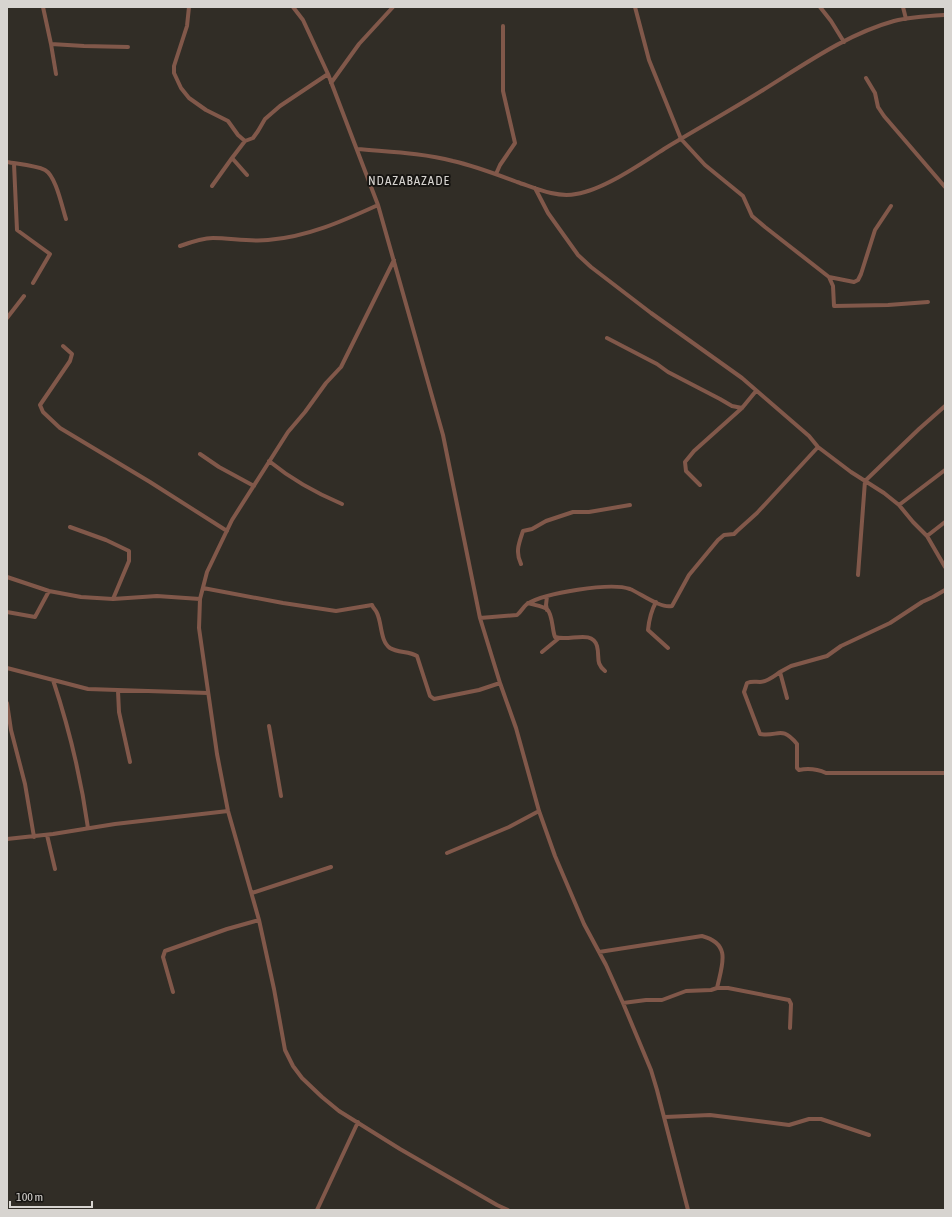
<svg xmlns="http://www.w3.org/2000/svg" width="952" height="1217" viewBox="0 0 952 1217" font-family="'Asap Condensed',sans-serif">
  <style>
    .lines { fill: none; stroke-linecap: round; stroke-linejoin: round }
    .street { stroke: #81584a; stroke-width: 4 }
    .labels { text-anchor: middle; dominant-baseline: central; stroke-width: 4; stroke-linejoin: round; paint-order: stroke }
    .quarter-label { font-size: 13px; letter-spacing: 1px; fill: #d7d4d0; stroke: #171512 }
  </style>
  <rect width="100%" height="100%" fill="#312d26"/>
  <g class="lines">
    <path class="street" d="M43,7l8,37 5,30
      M189,7l-2,19 -13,40v7l7,15 8,10 17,12 22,11 10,14 7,6 8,-3 5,-7 7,-12 15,-13 48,-32
      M293,7l10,13 25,54 50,131 65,230 37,183 20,65 16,45 23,83 16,45 29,68 22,41 17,38 28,67 6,20 31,120
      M635,7l14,53 32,79 24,26 38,31 9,20 13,11 64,50 25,5 4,-2 3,-6 14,-44 16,-24
      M820,7l11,14 13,21
      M903,7l3,12
      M51,44l33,2 44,1
      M866,78l9,15 3,14 6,9 61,71
      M331,83l28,-39 34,-37
      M357,149c32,3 65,4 96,12 22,5 43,13 64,21 18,6 39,16 59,12 27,-4 65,-30 88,-45 33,-20 67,-39 99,-59 42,-26 84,-56 131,-69 16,-4 34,-5 51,-6
      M232,158l15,17
      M7,162c11,2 28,3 38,8 11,6 17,37 21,49
      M14,164l3,66 33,24 -17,29
      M496,174l4,-9 15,-22 -12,-52v-65
      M212,186l20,-28 13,-17
      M535,188l13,25 30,42 13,12 60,46 91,65 67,58 9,11 33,25 33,21 15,12 14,17 14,14 18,31
      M180,246c11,-4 22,-8 33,-8 18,0 36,4 55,2 39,-3 75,-19 110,-35
      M394,260l-53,107 -15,16 -21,29 -17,20 -56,88 -25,52 -7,27 -1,29 18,126 11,57 31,109 15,69 11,61 8,16 9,12 20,19 17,14 61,38 97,56 11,5
      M829,277l4,9 1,20 54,-1 40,-3
      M7,318l17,-22
      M607,338l50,26 11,8 52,27 12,7 10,2
      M63,346l9,8 -2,7 -30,44 3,7 17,16 90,54 77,49
      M200,454l19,13 35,19
      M269,461c22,18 47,32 73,43
      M700,485l-14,-14 -1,-9 9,-11 48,-43 14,-17
      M899,505l46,-35
      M70,527l36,13 23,11v10l-16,38
      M927,536l18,-14
      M521,564c-6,-12 -2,-21 2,-33l9,-2 14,-8 27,-9h16l41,-7
      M858,575l7,-94 54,-52 26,-23
      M7,577l42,14 32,6 32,2 44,-3 43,3
      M203,588l80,15 53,8 36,-6c1,3 4,5 5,8 5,10 3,28 13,35 8,5 19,3 27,8l13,40 4,3 45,-9 21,-7
      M656,602c-5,9 -7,18 -8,28l20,18
      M528,603c6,2 14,3 19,6 6,6 5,21 8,28 14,5 37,-8 42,9 3,11 -2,17 8,25
      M547,610l-1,-5 1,-9
      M7,612l28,5 14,-26
      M480,618l37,-3c4,-3 6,-8 10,-11 18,-11 83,-22 103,-15 10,4 31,20 42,17l17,-31 29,-35 6,-5 10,-1 3,-3 20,-18 61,-66
      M542,652l17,-14
      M7,668l81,21 120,4
      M780,672c-6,4 -13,10 -20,10 -5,0 -8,-1 -13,1l-3,9 16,42c19,3 21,-9 37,10v24l2,2c10,-2 18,-1 27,3h119
      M53,680c16,48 28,98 35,148
      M118,691l1,21 11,50
      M787,698l-7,-26 11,-6 36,-10 14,-10 49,-23 32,-21 11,-5 12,-7
      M7,703l4,27 14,54 9,53
      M269,726l12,70
      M47,835l8,34
      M7,839l46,-5 62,-10 113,-13
      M447,853l62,-26 30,-16
      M252,893l79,-26
      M599,952l103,-16c30,8 20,29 15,52l-6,2 -25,1 -24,9h-16l-23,3
      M717,988h11l61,12 2,4 -1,24
      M173,992l-10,-35 2,-6 62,-22 32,-9
      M665,1117l45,-2 79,10 20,-6h12l48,16
      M317,1210l41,-88"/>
  </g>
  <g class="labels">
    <g class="quarter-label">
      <text x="409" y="180">NDAZABAZADE</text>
    </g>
  </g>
  <rect width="952" height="1217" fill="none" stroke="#d7d4d0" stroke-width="16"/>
  <path d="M10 1201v6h82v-6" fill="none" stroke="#d7d4d0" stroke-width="2"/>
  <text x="16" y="1201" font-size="12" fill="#d7d4d0" stroke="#171512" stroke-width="3" paint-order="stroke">100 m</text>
</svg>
